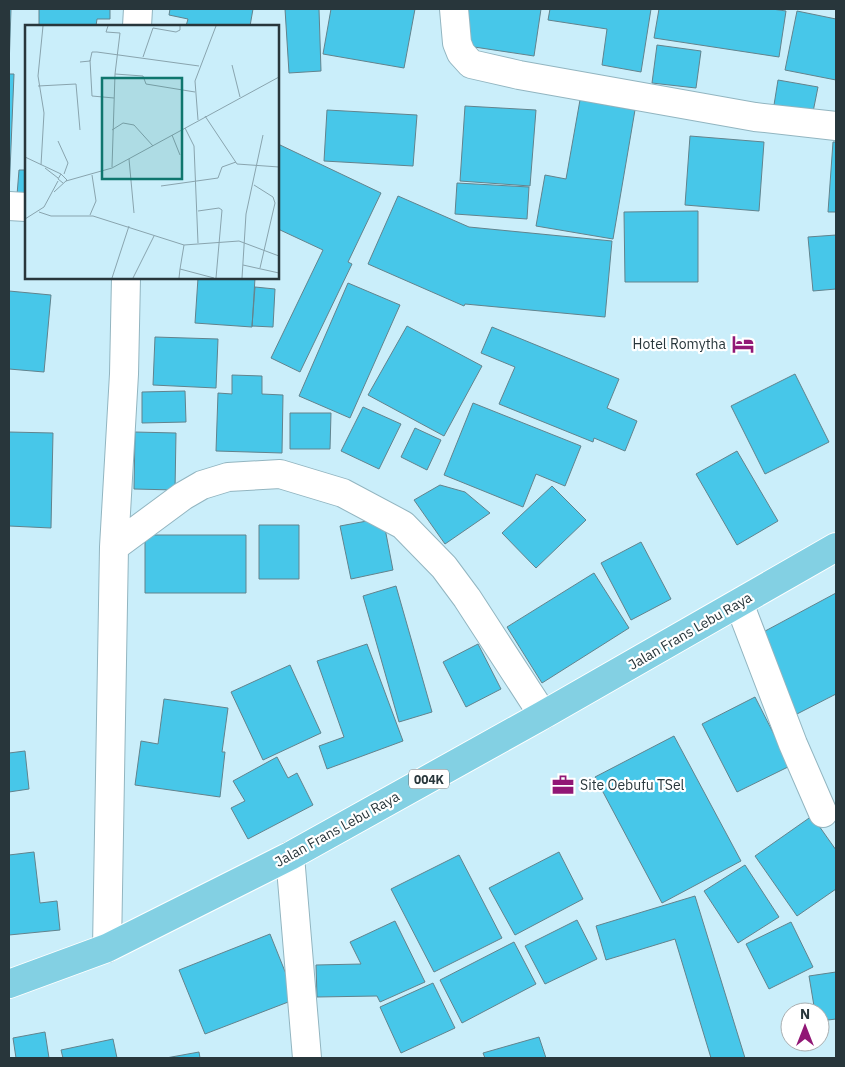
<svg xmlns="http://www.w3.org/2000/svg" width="845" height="1067" viewBox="0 0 845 1067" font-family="'IBM Plex Sans',sans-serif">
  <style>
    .building { fill: #47c7e9; stroke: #62838d }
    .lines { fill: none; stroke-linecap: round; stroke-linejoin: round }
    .street-casing { stroke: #92b5c0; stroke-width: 30 }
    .primary-casing { stroke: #fff; stroke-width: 30 }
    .street { stroke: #fff; stroke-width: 28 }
    .primary { stroke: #83d0e3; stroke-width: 28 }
    .labels { text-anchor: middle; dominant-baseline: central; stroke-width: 4.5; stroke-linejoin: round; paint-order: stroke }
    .shield { fill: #fff; stroke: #687276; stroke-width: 1 }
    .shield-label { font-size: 12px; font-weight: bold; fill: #28363b }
    .poi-label { font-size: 14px; fill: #28363b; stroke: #fff; text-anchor: end }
    .street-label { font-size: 14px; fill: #28363b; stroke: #fff }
    .inset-road { fill: none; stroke: #89a4ae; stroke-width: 1 }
    .view { fill: #0f766e; fill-opacity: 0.15; stroke: #0f766e; stroke-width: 2.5 }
    .inset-edge { fill: none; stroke: #28363b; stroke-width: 2.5 }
  </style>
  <rect width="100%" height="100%" fill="#caeefa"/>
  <path class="building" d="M9,9h2l-2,59z
    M39,9h71v10h-13l-1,7h-57z
    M170,9h83l-3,17h-64l2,-7 -19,-4z
    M285,9h34l2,62 -32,2z
    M331,9h84l-11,59 -81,-14z
    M467,9h74l-7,47 -73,-11z
    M550,9h101l-10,63 -39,-7 5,-36 -59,-9z
    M659,9h113l14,2 -7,46 -125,-19z
    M797,11l39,8v61l-51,-10z
    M657,45l44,6 -5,37 -44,-5z
    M9,74h5l-5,121z
    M778,80l40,7 -5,25 -39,-7z
    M580,100l55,10 -22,129 -77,-13 9,-51 21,4z
    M465,106l71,4 -6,76 -70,-5z
    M327,110l90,5 -4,51 -89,-5z
    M690,136l74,6 -5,69 -74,-6z
    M833,142h3v70h-8z
    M278,144l103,49 -33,69 4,2 -52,108 -29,-14 52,-108 -45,-21z
    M19,170h7v26l-9,-1z
    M457,183l72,4 -2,32 -72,-5z
    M398,196l71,31 143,14 -7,76 -140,-13 -1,2 -96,-42z
    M698,211v71h-73l-1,-70z
    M836,235v54l-23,2 -5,-54z
    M198,278h57l-3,49 -57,-4z
    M348,283l52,22 -50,113 -51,-22z
    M255,287l20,2 -2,38 -21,-1z
    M9,291l42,4 -7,77 -35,-3z
    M407,326l75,40 -38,70 -76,-41z
    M492,327l127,52 -12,29 30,13 -12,30 -31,-13 -1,4 -94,-38 16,-37 -34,-14z
    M155,337l63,2 -2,49 -63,-3z
    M795,374l34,68 -64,32 -34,-68z
    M232,375l30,1v18l21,1 -1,58 -66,-2 2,-58 14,1z
    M185,391l1,31 -44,1v-31z
    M473,403l108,43 -16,40 -29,-12 -13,33 -79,-32z
    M363,407l38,17 -22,45 -38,-18z
    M290,413h41l-1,36h-40z
    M415,428l26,12 -14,30 -26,-13z
    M9,432l44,1 -2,95 -42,-2z
    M135,432l41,1 -1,57 -41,-1z
    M737,451l41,70 -41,24 -41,-71z
    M440,485l25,7 25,21 -45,31 -31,-44z
    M552,486l34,34 -50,48 -34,-35z
    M383,518l10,52 -42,9 -11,-53z
    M259,525h40v54h-40z
    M145,535h101v58h-101z
    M641,542l30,57 -40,21 -30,-57z
    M594,573l35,55 -87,55 -35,-56z
    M396,586l36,126 -33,10 -36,-126z
    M836,593v101l-41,21 -41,-78z
    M367,644l36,97 -76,28 -8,-23 25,-9 -27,-76z
    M478,644l23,45 -35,18 -23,-45z
    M290,665l31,68 -58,27 -32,-68z
    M755,697l35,69 -53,26 -35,-68z
    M164,699l64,9 -6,44h3l-5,45 -85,-12 6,-44 17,3z
    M674,736l67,125 -79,42 -67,-126z
    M25,751l4,38 -20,3v-39z
    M277,757l11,21 9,-5 16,32 -65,34 -17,-31 14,-7 -12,-20z
    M812,816l24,34v39l-39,27 -42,-60z
    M34,852l6,51 17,-2 3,29 -51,5v-80z
    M559,852l24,47 -68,36 -26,-47z
    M459,855l43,83 -68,34 -43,-83z
    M745,865l34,52 -41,26 -34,-52z
    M695,896l50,162h-34l-36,-119 -69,21 -10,-34z
    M577,920l20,39 -52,25 -20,-38z
    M395,921l30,61 -45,20 -3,-6 -60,1 -1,-32 45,-1 -11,-22z
    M791,922l22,45 -44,22 -23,-45z
    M270,934l26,65 -91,35 -26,-64z
    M514,942l22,42 -74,39 -22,-43z
    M836,972v47l-16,2v-9h-5l-6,-36z
    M433,983l22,45 -54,25 -21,-46z
    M45,1032l4,26h-33l-3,-20z
    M539,1037l7,21h-61l-2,-5z
    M113,1039l4,19h-54l-2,-8z
    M199,1052l1,6h-34z"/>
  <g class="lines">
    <g class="street-casing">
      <path id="street" d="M454,9l3,34 4,10 10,11 48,11 236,42 81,9
        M137,26l1,-17
        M9,206l17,1
        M114,547l69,-51 19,-11 26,-8 52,-3 63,19 60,32 41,42 23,31 76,117
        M739,603l54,141 30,69
        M290,856l17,202
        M107,948l7,-401 10,-173 2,-96"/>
    </g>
    <g class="primary-casing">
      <path id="primary" d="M9,984l98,-36 183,-92 253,-141 293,-168"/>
    </g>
    <use href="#street" class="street"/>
    <use href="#primary" class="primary"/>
  </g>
  <defs>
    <g id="hotel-bare" transform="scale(1.725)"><path d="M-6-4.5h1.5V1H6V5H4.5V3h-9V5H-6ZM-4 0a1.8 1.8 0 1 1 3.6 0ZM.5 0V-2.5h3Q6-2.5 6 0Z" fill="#911775" stroke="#fff" stroke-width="2.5" paint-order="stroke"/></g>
    <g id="office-bare" transform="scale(1.725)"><path d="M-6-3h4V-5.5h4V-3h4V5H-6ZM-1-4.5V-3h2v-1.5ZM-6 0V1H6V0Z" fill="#911775" stroke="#fff" stroke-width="2.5" paint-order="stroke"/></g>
  </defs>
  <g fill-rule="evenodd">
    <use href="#hotel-bare" x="743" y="344"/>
    <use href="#office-bare" x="563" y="785"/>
  </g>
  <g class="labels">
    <rect class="shield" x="409" y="769.5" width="40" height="19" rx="4"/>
    <g class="shield-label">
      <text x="429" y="779">004K</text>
    </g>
    <g class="poi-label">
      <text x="726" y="344">Hotel Romytha</text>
      <text x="580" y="785" text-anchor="start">Site Oebufu TSel</text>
    </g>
    <g class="street-label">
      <text transform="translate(690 631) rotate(-30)">Jalan Frans Lebu Raya</text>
      <text transform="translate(337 829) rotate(-29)">Jalan Frans Lebu Raya</text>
    </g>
  </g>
  <g transform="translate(25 25)">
    <rect width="254" height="254" fill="#caeefa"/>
    <path class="inset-road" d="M83,1l-2,6 14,1 -5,41 -3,93M118,32l10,-29 23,4 4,-2v-4M65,35l2,36 22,2M55,37l10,-1 2,-9h5l102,14M207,40l8,32M90,49l28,2 3,8 49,8M13,61l38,-2 4,46M180,91l32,48 42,3M173,95l-3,-39 21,-55M160,103l9,18 4,97M87,105l11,-7 11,2 19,21M147,110l8,20M33,116l10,22 -4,11M0,132l36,17M104,134l5,54M16,140l3,-52 -6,-37 5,-50M20,143l13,10M41,156l46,-13 167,-91M229,160l19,12 2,6 -15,65M136,161l57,-8 4,-11 14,-5M29,167l13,-12 -6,-6 -3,5 5,4M173,186l21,-3 3,2 -6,68M14,187l12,4h42l91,29 55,-4 40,15M65,190l6,-14 -4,-26M0,194l19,-12 14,-26M218,240l36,8M155,244l4,-24M87,253l17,-52M108,253l21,-42M154,253l1,-9 34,9M217,253l4,-64 17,-79"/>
    <path class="view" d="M77,53h80v101h-80z"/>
    <rect width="254" height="254" class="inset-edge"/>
  </g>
  <rect width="845" height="1067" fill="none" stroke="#28363b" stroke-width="20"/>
  <g transform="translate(805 1027)"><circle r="24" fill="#ffffff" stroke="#a9afb1"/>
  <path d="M0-4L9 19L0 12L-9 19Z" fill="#911775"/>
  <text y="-8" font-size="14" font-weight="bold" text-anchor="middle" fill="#28363b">N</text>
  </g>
</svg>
